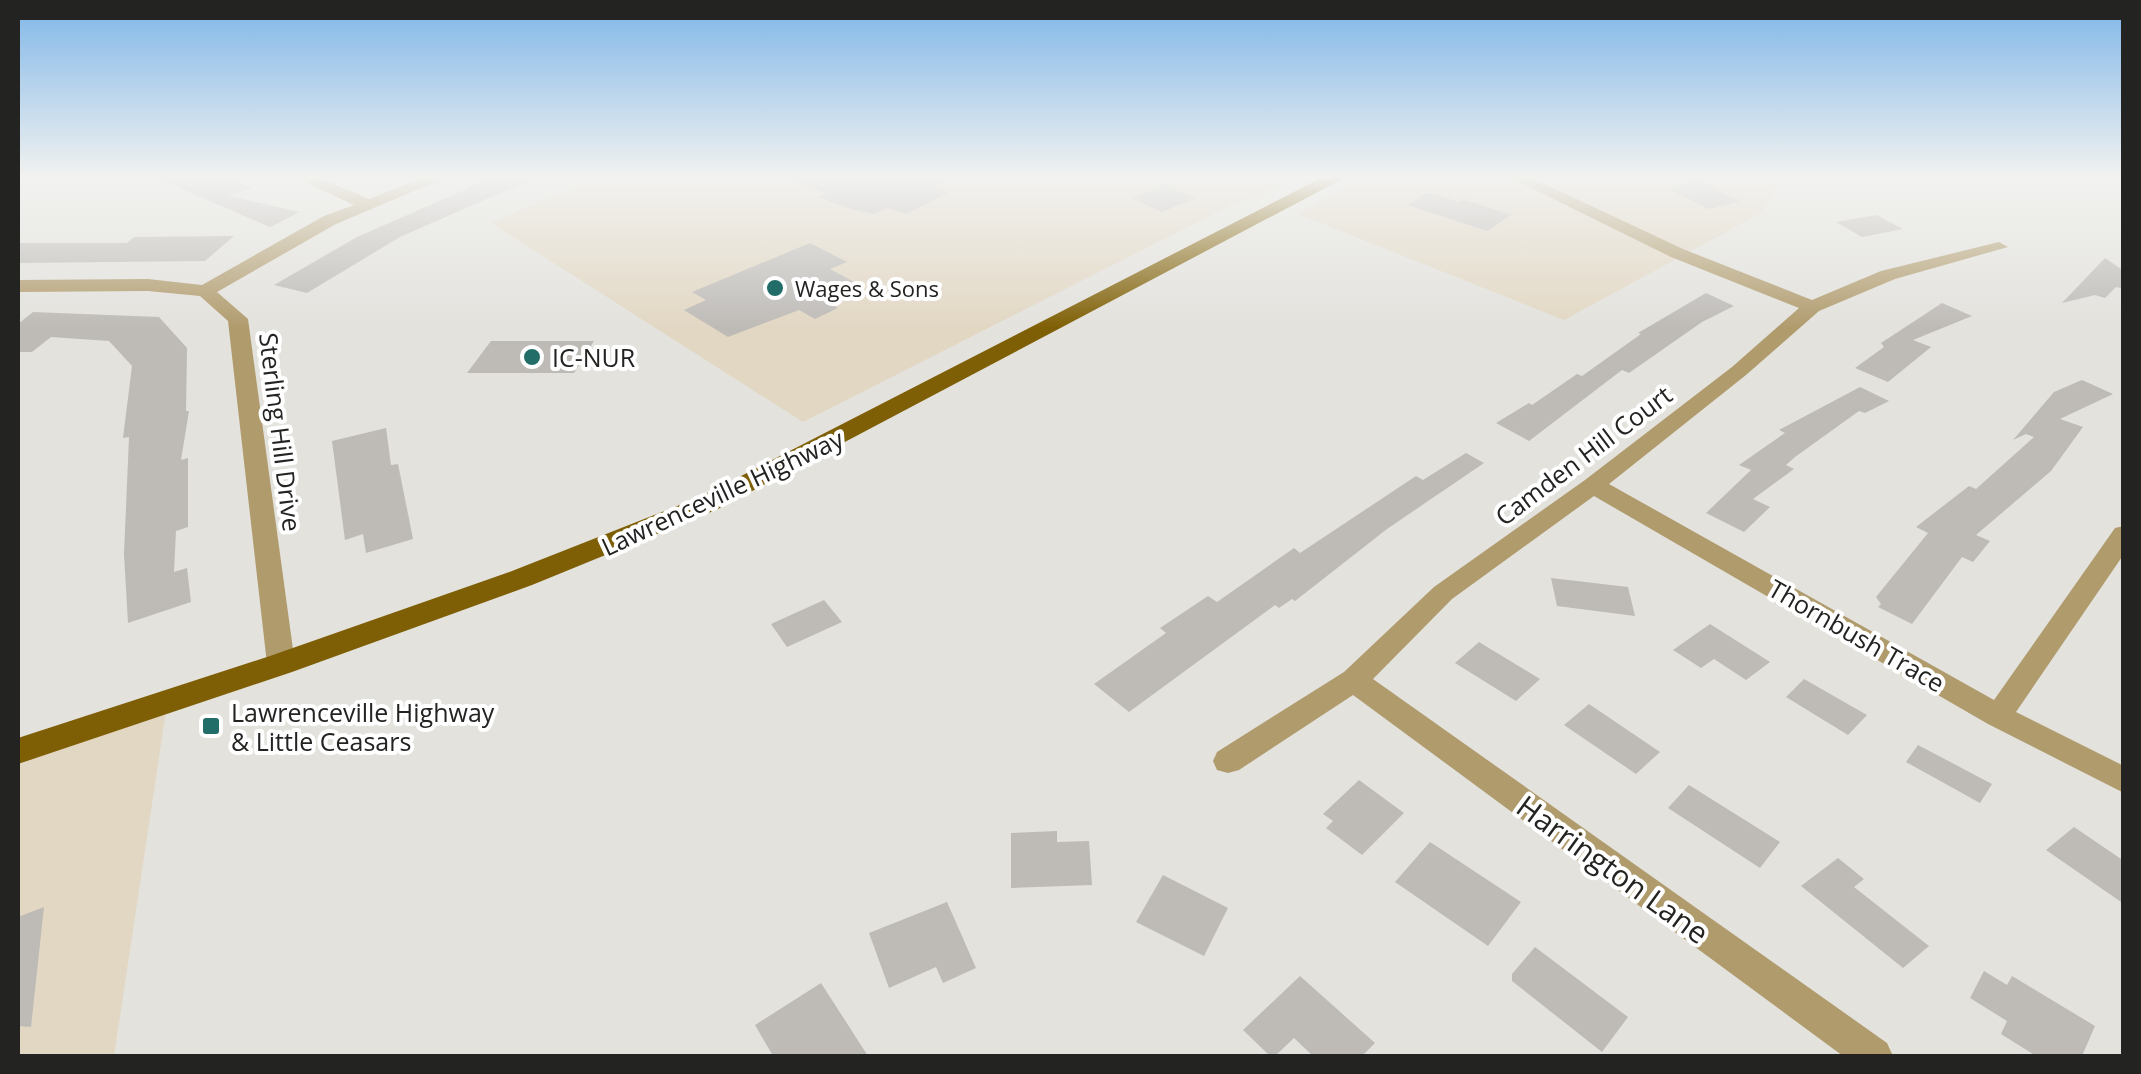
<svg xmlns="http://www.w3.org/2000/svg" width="2141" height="1074" viewBox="0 0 2141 1074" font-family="'Open Sans',sans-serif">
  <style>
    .commercial { fill: #e2d7c3 }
    .building { fill: #bebbb7 }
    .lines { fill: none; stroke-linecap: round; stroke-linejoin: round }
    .minor { fill: #b09b6d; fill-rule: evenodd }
    .primary { fill: #7f5f05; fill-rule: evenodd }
    .poi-dot { fill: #226d68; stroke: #fff; stroke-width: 4 }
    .labels { text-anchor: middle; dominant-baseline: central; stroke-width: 8; stroke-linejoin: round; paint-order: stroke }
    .far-poi-label { font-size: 22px; fill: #232321; stroke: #fff; text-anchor: start }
    .poi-label { font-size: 25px; fill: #232321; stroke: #fff; text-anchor: start }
    .street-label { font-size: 25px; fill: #232321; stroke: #fff }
    .near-street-label { font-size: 30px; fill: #232321; stroke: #fff }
  </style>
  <rect width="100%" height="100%" fill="#e3e2dd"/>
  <path class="commercial" d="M599,177h700l-42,21 -26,7 -428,217 -312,-199z
    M1363,177h400l17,7 -19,29 -197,107 -266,-106z
    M168,698l-54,358h-96v-313z"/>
  <path class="building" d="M154,177h73l25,11 -23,8 71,16 -30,15z
    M494,177h43l-137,60 -93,56 -33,-8 83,-48z
    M789,177h163l-18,9 16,6 -44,22 -19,-6 -13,6 -23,-5 -32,-12 7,-3z
    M1699,181l41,20 -31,8 -41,-20z
    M1165,184l31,14 -34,14 -30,-14z
    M1428,192l31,10 4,-3 48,16 -24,16 -79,-26z
    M1876,215l27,14 -41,8 -26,-15z
    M234,236l-29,25 -187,2v-20h109l7,-6z
    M810,243l37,19 -17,7 28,15 -35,16 15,8 -23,11 -16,-9 -71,27 -44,-27 22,-10 -14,-8z
    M2105,258l19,13v18l-8,-2 -11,11 -10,-3 -33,8z
    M1706,293l28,13 -32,16 -73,51 -7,-3 -93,71 -33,-18 33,-20 3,2 45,-31 5,2 59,-42 -3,-1z
    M1942,303l30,13 -59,24 18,7 -43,35 -33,-14 29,-21 -3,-4z
    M33,312l126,5 28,31 -1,63h3l-8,49 7,-2v69l-12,4 -2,41 13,-4 4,34 -63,21 -4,-69 5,-117 -6,1 9,-72 -23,-25 -58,-4 -19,15h-14v-28z
    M491,341h103l-20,32h-107z
    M2082,380l31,14 -53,25 23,8 -32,44 -75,64 14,6 -17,21 -11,-5 -50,67 -34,-17 3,-3 -5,-7 52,-64 -12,-6 53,-41 7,3 58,-52 -8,-3 -13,6 41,-48z
    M1860,387l29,14 -24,12 -6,-2 -64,46 -9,8 8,4 -41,30 17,8 -26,25 -38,-19 45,-43 -12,-5 46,-32 -6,-3z
    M386,428l5,37 7,-1 15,75 -47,14 -3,-19 -18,6 -13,-99z
    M1466,453l18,10 -97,66 -92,72 -3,-2 -13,9 -4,-3 -146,107 -35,-28 72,-51 -6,-5 48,-32 9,6 77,-54 6,5 116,-77 7,4z
    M1551,578l77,9 7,29 -78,-10z
    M824,600l18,22 -55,25 -16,-23z
    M1710,624l60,38 -24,18 -32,-21 -13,9 -28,-18z
    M1479,642l61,37 -24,22 -61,-38z
    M1804,679l63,36 -19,20 -62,-38z
    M1589,704l71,48 -24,22 -72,-49z
    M1918,745l74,39 -12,19 -74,-41z
    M1359,780l45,33 -42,42 -36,-27 7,-7 -10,-7z
    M1689,785l91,57 -20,26 -92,-60z
    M2074,827l50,34v43l-78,-54z
    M1057,831v11l32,-1 3,44 -81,3v-55z
    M1430,842l91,60 -33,44 -93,-64z
    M1838,858l26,21 -10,8 75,59 -26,22 -102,-82z
    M1163,875l65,33 -24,48 -68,-34z
    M947,902l29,66 -33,15 -7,-16 -47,21 -20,-55z
    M44,907l-13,120 -13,-1v-109z
    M1535,947l93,70 -26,35 -90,-71v-7z
    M1984,971l23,14 5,-9 83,50 -13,30h-46l-35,-22 6,-13 -37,-23z
    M1300,976l75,67 -13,13h-49l-19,-18 -19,18h-5l-27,-26z
    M821,983l47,73h-95l-18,-31z"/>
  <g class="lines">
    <path class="minor" d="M295,177h22l52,22 55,-22h23l-111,47 -119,68 31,27 47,345 -4,7 -10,3 -10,-3 -4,-7 -39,-343 -28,-25 -52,-5 -130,1v-12l130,-1 54,6 122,-69 30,-11z
      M1509,177h21l153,72 129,51 69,-29 118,-29 9,5 -113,32 -76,32 -73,64 -137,109 385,216 121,-172 9,-2v28l-108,158 108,54v27l-136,-69 -394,-228 -142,103 -79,80 514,364 6,13h-50l-490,-361 -114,75 -11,3 -11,-3 -4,-9 4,-9 127,-80 90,-85 151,-107 147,-113 67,-59 -128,-51z"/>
    <path class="primary" d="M1323,177h23l-628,332 -186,76 -240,87 -274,92v-26l252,-82 242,-85 188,-74z"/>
  </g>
  <linearGradient id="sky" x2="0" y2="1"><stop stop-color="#7eb6e8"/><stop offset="0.54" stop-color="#f2f2f0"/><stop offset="1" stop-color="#f2f2f0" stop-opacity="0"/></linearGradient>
  <rect width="2141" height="328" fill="url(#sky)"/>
  <g class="poi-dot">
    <circle cx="775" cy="288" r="10"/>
    <circle cx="532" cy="357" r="10"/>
    <rect x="201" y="716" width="20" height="20" rx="5"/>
  </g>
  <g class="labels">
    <g class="far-poi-label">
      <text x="795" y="288">Wages &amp; Sons</text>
    </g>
    <g class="poi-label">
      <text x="552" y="357">IC-NUR</text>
      <text x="231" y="712">Lawrenceville Highway<tspan x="231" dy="29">&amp; Little Ceasars</tspan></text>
    </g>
    <g class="street-label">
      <text transform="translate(281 432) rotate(83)">Sterling Hill Drive</text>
      <text transform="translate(1583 455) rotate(-37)">Camden Hill Court</text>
      <text transform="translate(722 492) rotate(-25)">Lawrenceville Highway</text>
      <text transform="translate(1857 635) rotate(30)">Thornbush Trace</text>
    </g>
    <g class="near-street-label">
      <text transform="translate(1613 869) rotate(36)">Harrington Lane</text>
    </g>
  </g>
  <rect width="2141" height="1074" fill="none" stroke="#232321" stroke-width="40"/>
</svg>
